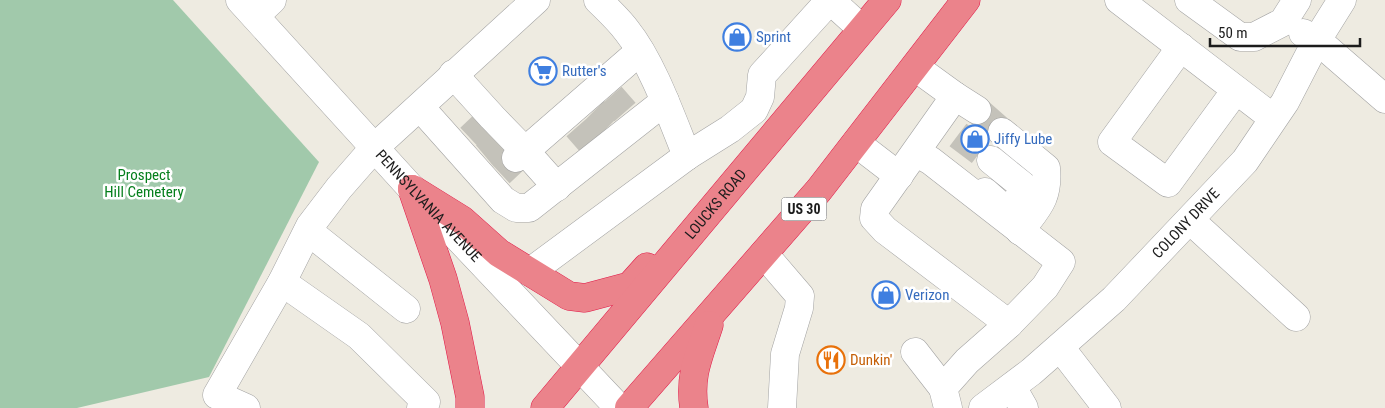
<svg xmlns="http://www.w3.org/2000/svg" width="1385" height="408" viewBox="0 0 1385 408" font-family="'Roboto Condensed',sans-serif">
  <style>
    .cemetery { fill: #a1c9ab }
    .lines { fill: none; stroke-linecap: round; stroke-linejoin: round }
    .minor-tunnel { stroke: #c4c2ba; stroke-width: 28; stroke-dasharray: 28 14; stroke-linecap: butt }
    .minor-casing { stroke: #a3a3a3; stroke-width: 29 }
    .highway-casing { stroke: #e11948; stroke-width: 29 }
    .minor { stroke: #fff; stroke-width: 28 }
    .highway { stroke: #eb838b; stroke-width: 28 }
    .labels { text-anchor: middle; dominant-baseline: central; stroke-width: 5; stroke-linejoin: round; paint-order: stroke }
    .shield { fill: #fff; stroke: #606060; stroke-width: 1 }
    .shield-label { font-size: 14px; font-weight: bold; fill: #1c1c1c }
    .shop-label { font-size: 15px; fill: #366cbe; stroke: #fff; text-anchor: start }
    .park-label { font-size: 15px; fill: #057f1c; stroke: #fff }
    .street-label { font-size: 15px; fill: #1c1c1c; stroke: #fff }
    .food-label { font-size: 15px; fill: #c56008; stroke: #fff; text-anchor: start }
  </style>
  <rect width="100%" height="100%" fill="#eeebe1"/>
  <path class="cemetery" d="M0,0h173l146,162 -110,215 -132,31h-77z"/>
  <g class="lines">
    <path class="minor-tunnel" d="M611,96l14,16
      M977,110l25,22
      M594,111l15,15
      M577,127l14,16
      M958,135l33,25
      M470,138l22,-21
      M485,156l18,-15
      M500,173l16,-15"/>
    <g class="minor-casing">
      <g id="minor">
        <path id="s1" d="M240,0l172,189 207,219"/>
        <path d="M598,0c10,10 21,20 29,31 25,31 45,88 60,125"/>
        <path d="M830,0l32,29"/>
        <path d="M1119,0l154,118"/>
        <path d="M1189,0l51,37h14l29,-15 14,-22"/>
        <path d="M255,16l17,-16"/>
        <path d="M1303,33l14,7 68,59"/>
        <path d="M1181,47l-69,95 56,41 68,-93"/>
        <path d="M915,67l40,29 -80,113 -1,9 11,12 124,94 36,-37 16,-25 -130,-101 -15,-9"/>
        <path d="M453,74l39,43 33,34 115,-100"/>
        <path d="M955,96l22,14"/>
        <path d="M420,107l83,93 13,8h13l136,-107"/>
        <path d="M1002,132l44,36c3,31 -9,40 -26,63"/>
        <path d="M856,143l43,33"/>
        <path d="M516,158l9,-7 32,36"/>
        <path d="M985,192l16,14h11l11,-13 -1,-8 -31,-25"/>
        <path d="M1190,220l106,97"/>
        <path d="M308,231l98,78"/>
        <path d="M764,254l36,42 -1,12 -14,46 -3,54"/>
        <path d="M530,272l157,-116 43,-27 24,-19 6,-13 2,-22 68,-75"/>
        <path d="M282,282l77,54 67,66 -5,6"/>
        <path d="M1060,347l47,61"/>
        <path d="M915,352l28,36"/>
        <path d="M1012,387l12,21"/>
        <path d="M246,408l-29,-13 65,-113 28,-56 29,-38 35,-40 162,-148"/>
        <path d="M948,408l-5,-20 24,-27 42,-37"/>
        <path id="s2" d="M983,408l48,-36 83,-73 131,-138 40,-59 32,-62 25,-40"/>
      </g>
    </g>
    <g class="highway-casing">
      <g id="highway">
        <path d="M412,189l50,31 37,33 70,43 16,2 45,-12 17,-19"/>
        <path d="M412,189l31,90 12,44 15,74v11"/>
        <path id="s3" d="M545,408l342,-408"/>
        <path d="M629,408l190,-218 147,-190"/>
        <path d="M694,408c-5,-33 5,-52 15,-83"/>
      </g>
    </g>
    <use href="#minor" class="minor"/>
    <use href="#highway" class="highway"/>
  </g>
  <defs>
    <g id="shop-ring" transform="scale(1.4375)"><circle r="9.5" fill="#fff" stroke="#3f7fe0" stroke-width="1.5"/><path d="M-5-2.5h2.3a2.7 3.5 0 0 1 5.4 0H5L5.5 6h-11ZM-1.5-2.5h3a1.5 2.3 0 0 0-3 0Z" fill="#3f7fe0"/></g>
    <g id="supermarket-ring" transform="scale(1.4375)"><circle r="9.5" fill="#fff" stroke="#3f7fe0" stroke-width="1.5"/><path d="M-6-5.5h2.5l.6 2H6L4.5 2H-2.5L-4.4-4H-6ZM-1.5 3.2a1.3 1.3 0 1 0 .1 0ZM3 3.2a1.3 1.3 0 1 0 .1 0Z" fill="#3f7fe0"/></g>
    <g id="restaurant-ring" transform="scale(1.4375)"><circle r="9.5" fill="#fff" stroke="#e8710a" stroke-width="1.5"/><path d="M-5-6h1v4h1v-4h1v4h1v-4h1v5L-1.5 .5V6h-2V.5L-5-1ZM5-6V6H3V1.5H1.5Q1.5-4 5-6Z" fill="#e8710a"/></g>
  </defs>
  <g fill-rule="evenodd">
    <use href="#shop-ring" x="737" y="37"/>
    <use href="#supermarket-ring" x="543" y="71"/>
    <use href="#shop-ring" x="975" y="139"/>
    <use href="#shop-ring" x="886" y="295"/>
    <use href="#restaurant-ring" x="831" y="360"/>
  </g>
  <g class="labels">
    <rect class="shield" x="781.5" y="197.5" width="45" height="23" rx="4"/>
    <g class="shield-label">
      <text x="804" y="209">US 30</text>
    </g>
    <g class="shop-label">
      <text x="756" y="37">Sprint</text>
      <text x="562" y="71">Rutter's</text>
      <text x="994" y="139">Jiffy Lube</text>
      <text x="905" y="295">Verizon</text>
    </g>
    <g class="park-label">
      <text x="144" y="175">Prospect<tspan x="144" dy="17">Hill Cemetery</tspan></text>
    </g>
    <g class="street-label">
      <text stroke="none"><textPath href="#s3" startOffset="266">LOUCKS ROAD</textPath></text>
      <text stroke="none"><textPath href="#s1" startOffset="279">PENNSYLVANIA AVENUE</textPath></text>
      <text stroke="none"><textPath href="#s2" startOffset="275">COLONY DRIVE</textPath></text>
    </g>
    <g class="food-label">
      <text x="850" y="360">Dunkin'</text>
    </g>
  </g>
  <path d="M1210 38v8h150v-8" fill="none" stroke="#1c1c1c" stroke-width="2.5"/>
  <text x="1218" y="38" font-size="15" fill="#1c1c1c" stroke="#ffffff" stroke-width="4" paint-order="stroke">50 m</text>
</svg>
